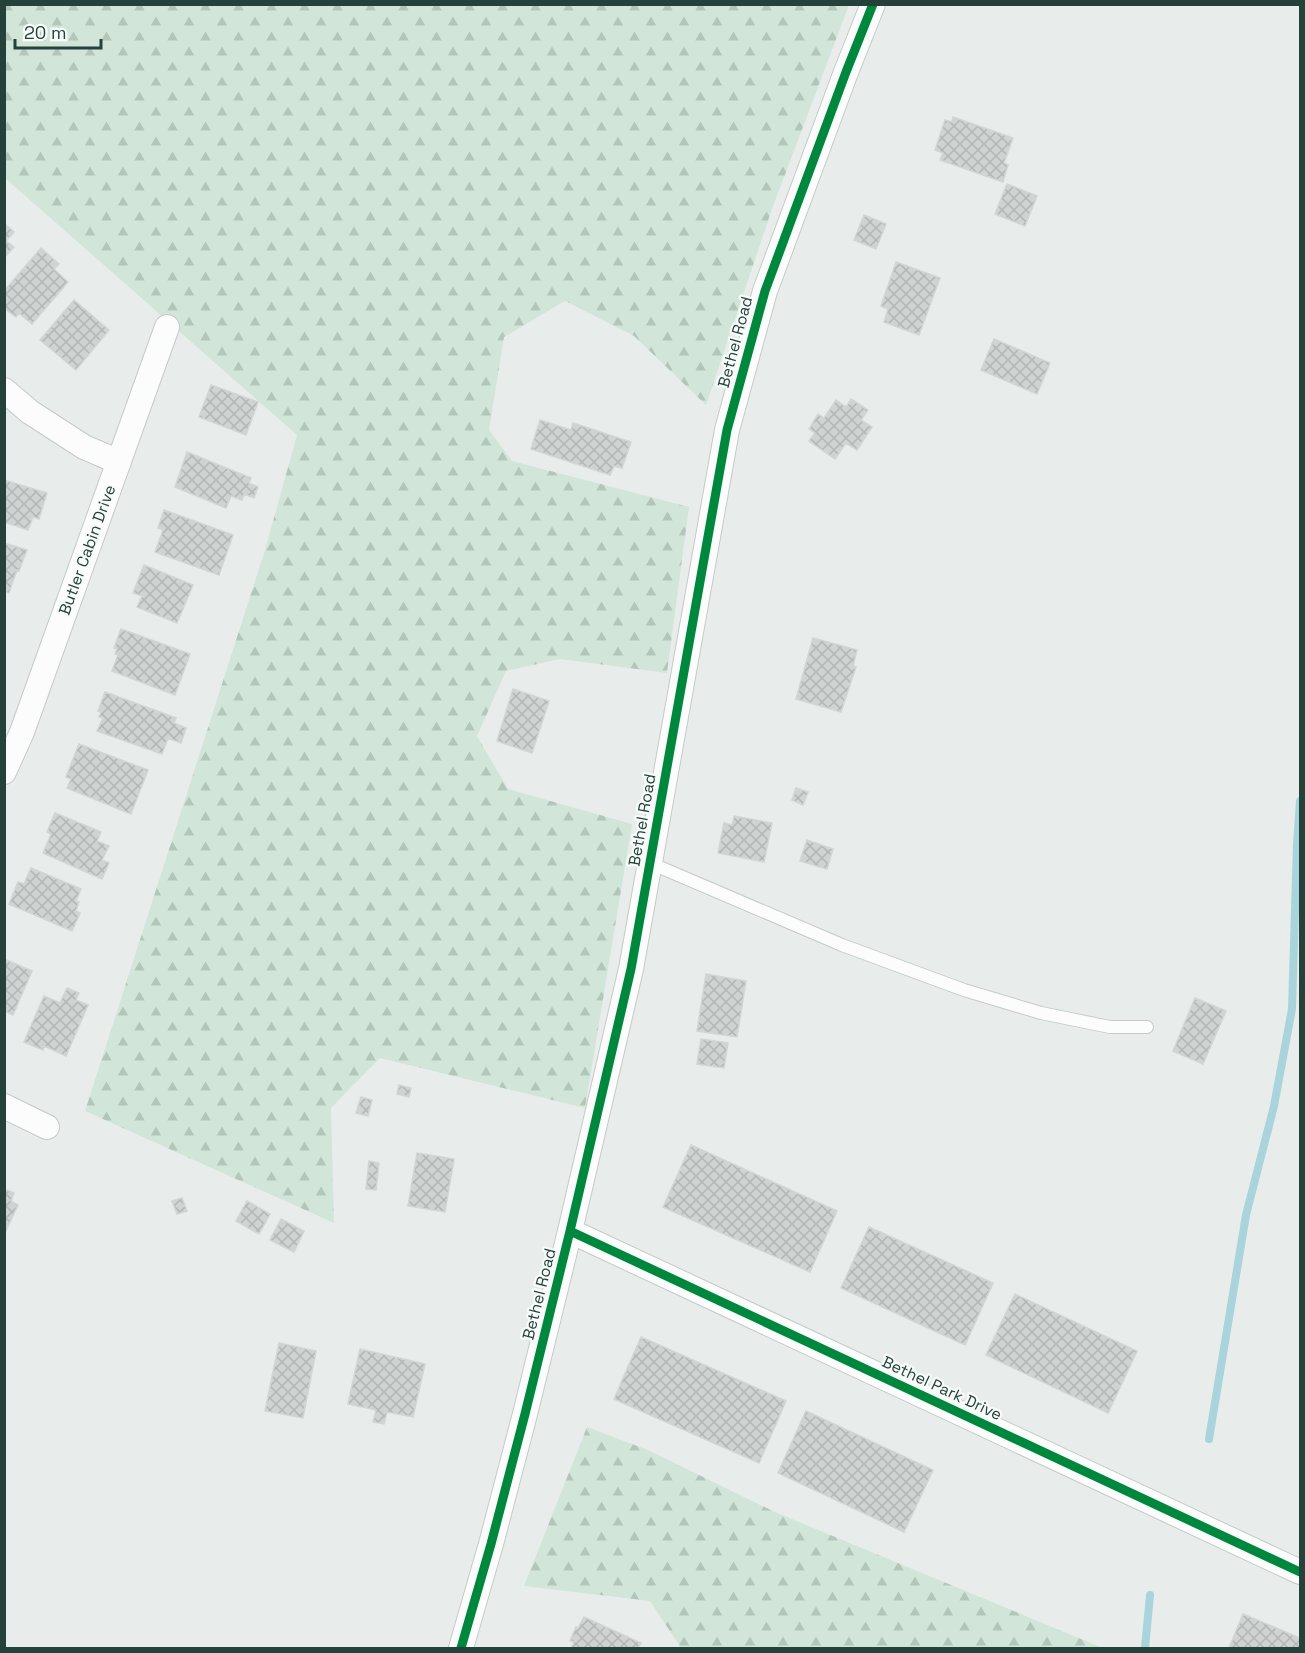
<svg xmlns="http://www.w3.org/2000/svg" width="1305" height="1653" viewBox="0 0 1305 1653" font-family="'Space Grotesk',sans-serif">
  <style>
    .forest { fill: url(#forest-firs) }
    .lines { fill: none; stroke-linecap: round; stroke-linejoin: round }
    .stream { stroke: #a9d4db; stroke-width: 8 }
    .building { fill: url(#building-cross-hatch); stroke: #d1d6d4; stroke-width: 1.5 }
    .service-casing { stroke: #c5cac8; stroke-width: 14 }
    .minor-casing { stroke: #c5cac8; stroke-width: 26 }
    .service { stroke: #fcfcfc; stroke-width: 12 }
    .minor { stroke: #fcfcfc; stroke-width: 24 }
    .cycleway-casing { stroke: #f7fbf9; stroke-width: 13 }
    .cycleway { stroke: #00873e; stroke-width: 9 }
    .labels { text-anchor: middle; dominant-baseline: central; stroke-width: 4.5; stroke-linejoin: round; paint-order: stroke }
    .street-label { font-size: 16px; fill: #24423a; stroke: #f7fbf9 }
  </style>
  <defs>
    <pattern id="forest-firs" width="22" height="20" patternUnits="userSpaceOnUse" patternTransform="scale(1.5)"><rect width="22" height="20" fill="#d1e6d8"/><path d="M5 1l3.5 6h-7zM16 11l3.5 6h-7z" fill="#b3c6ba"/></pattern>
    <pattern id="building-cross-hatch" width="8" height="8" patternUnits="userSpaceOnUse" patternTransform="scale(1.5)"><rect width="8" height="8" fill="#cfd4d2"/><path d="M0 0l8 8M0 8l8-8" fill="none" stroke="#b2b7b5"/></pattern>
  </defs>
  <rect width="100%" height="100%" fill="#e8edeb"/>
  <path class="forest" d="M5,5h844l-77,204 -66,196 -72,-69 -69,-35 -61,36 -15,93 23,31 177,46 -22,166 -107,-14 -54,12 -29,65 31,53 124,35 -47,284 -205,-50 -49,50 3,115 -249,-112 180,-561 32,-115 -292,-257z
    M587,1427l61,23 127,62 328,136h-422l-31,-47 -126,-15z"/>
  <g class="lines">
    <path class="stream" d="M1209,1439l37,-224 28,-109 18,-97 5,-165 3,-43
      M1145,1648l5,-53"/>
  </g>
  <path class="building" d="M953,117l60,21 -9,25 4,2 -5,17 -63,-22 3,-7 -8,-3 10,-30 7,2z
    M1007,184l30,12 -12,30 -30,-12z
    M864,215l22,9 -10,25 -22,-9z
    M4,223l10,9 -8,9 8,6 -10,11z
    M41,248l18,16 -5,5 14,13 -36,42 -13,-11 -3,4 -12,-9v-17z
    M896,262l44,16 -21,57 -35,-13 4,-13 -7,-3z
    M74,300l35,30 -33,40 -36,-30z
    M994,339l56,24 -13,31 -56,-24z
    M211,385l47,17 -12,33 -47,-18z
    M851,399l17,11 -7,10 11,7 -15,23 -11,-7 -11,16 -26,-18 6,-8 -6,-4 9,-15 6,4 12,-18 10,7z
    M540,420l31,10 2,-7 58,19 -9,26 -8,-2 -4,9 -79,-26z
    M187,452l64,26 -2,5 9,4 -4,11 -10,-4 -2,6 -11,-4 -5,12 -51,-21z
    M4,480l43,13 -8,26 -6,-2 -5,13 -24,-8z
    M164,510l69,25 -14,40 -64,-23 8,-22 -5,-2z
    M4,543l23,7 -8,21 -2,-1 -8,23 -5,-1z
    M144,565l49,20 -16,38 -40,-16 5,-11 -9,-3z
    M121,629l69,25 -15,41 -63,-24 6,-16 -3,-1 2,-5 -3,-1z
    M813,638l44,12 -4,16 3,1 -15,45 -45,-13z
    M513,689l36,12 -17,52 -35,-12z
    M105,692l71,26 -2,5 12,5 -5,15 -13,-5 -6,16 -65,-23 6,-13 -4,-1 2,-5 -3,-1z
    M79,744l69,26 -17,44 -64,-26 4,-9 -5,-2z
    M796,788l12,4 -5,13 -11,-5z
    M55,813l46,19 -4,9 12,5 -7,14 7,3 -7,16 -59,-26 8,-19 -4,-2z
    M734,816l38,7 -8,39 -46,-9 6,-30 8,2z
    M807,840l26,9 -6,20 -27,-8z
    M31,868l50,21 -5,12 3,1 -3,9 4,2 -8,18 -63,-27 9,-22 6,2z
    M4,959l28,12 -19,44 -9,-4z
    M706,974l40,7 -9,56 -40,-6z
    M67,988l12,5 -3,7 12,5 -22,51 -22,-10 -1,4 -19,-8 20,-46 16,7z
    M1195,998l31,13 -23,53 -30,-13z
    M701,1039l27,4 -4,25 -27,-4z
    M399,1085l12,3 -2,9 -12,-3z
    M361,1097l11,3 -4,16 -12,-3z
    M691,1145l146,66 -27,61 -147,-65z
    M417,1153l37,6 -9,53 -37,-6z
    M369,1161l10,2 -3,27 -10,-1z
    M4,1189l10,4 -3,8 7,4 -14,30z
    M182,1198l5,13 -10,3 -5,-13z
    M247,1201l23,13 -11,20 -23,-13z
    M281,1219l23,12 -10,21 -24,-12z
    M869,1227l124,56 -28,62 -124,-57z
    M1015,1294l122,57 -29,62 -122,-58z
    M641,1337l145,64 -27,62 -145,-64z
    M279,1343l37,8 -13,67 -38,-7z
    M360,1349l65,15 -12,53 -26,-5 -3,12 -11,-2 3,-12 -28,-6z
    M806,1411l127,59 -29,62 -126,-59z
    M1243,1614l57,24v10h-71z
    M584,1617l57,26 -3,5h-67l3,-6 -4,-1 6,-14 2,1z"/>
  <g class="lines">
    <g class="service-casing">
      <path id="service" d="M650,863l192,82 122,45 77,23 69,14h37"/>
    </g>
    <g class="minor-casing">
      <path id="minor" d="M4,390l26,22 54,35 35,15
        M4,772l18,-40 145,-405
        M4,1106l43,21
        M570,1231l730,341
        M461,1648l30,-104 34,-130 45,-183 61,-262 96,-539 38,-139 81,-219 27,-68"/>
    </g>
    <use href="#service" class="service"/>
    <use href="#minor" class="minor"/>
    <g class="cycleway-casing">
      <path id="cycleway" d="M570,1231l730,341
        M461,1648l30,-104 34,-130 45,-183 61,-262 96,-539 38,-139 81,-219 27,-68"/>
    </g>
    <use href="#cycleway" class="cycleway"/>
  </g>
  <g class="labels">
    <g class="street-label">
      <text transform="translate(735 342) rotate(-75)">Bethel Road</text>
      <text transform="translate(87 550) rotate(-70)">Butler Cabin Drive</text>
      <text transform="translate(642 820) rotate(-80)">Bethel Road</text>
      <text transform="translate(539 1294) rotate(-76)">Bethel Road</text>
      <text transform="translate(942 1388) rotate(25)">Bethel Park Drive</text>
    </g>
  </g>
  <rect width="1305" height="1653" fill="none" stroke="#24423a" stroke-width="12"/>
  <path d="M15 39v9h86v-9" fill="none" stroke="#24423a" stroke-width="3"/>
  <text x="24" y="39" font-size="18" fill="#24423a" stroke="#f7fbf9" stroke-width="4.5" paint-order="stroke">20 m</text>
</svg>
